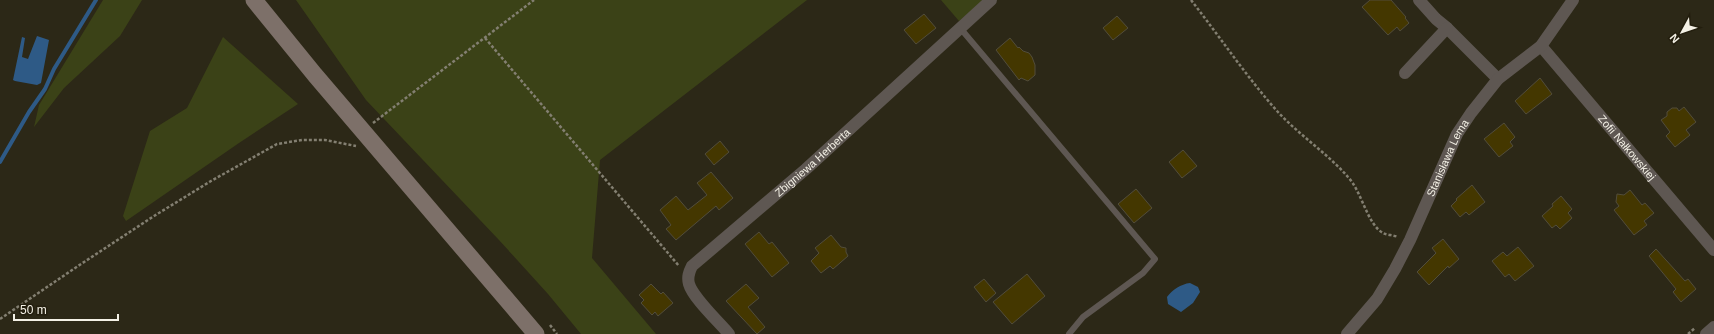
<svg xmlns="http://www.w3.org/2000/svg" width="1714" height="334" viewBox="0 0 1714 334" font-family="Helvetica,sans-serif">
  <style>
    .green { fill: #3b4217 }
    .water { fill: #2e5a86 }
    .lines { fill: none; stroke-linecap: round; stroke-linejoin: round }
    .stream { stroke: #2e5a86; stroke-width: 4 }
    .building { fill: #443700; stroke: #524d3b }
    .path { stroke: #837f71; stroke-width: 2.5; stroke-dasharray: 3 2; stroke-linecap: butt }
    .service { stroke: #5e5752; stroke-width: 6 }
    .minor { stroke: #5e5752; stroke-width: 12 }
    .secondary { stroke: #7d7069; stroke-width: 17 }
    .labels { text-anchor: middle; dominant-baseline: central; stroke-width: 3.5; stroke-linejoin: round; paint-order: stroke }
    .street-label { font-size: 11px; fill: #f4f1e6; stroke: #231e0e }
  </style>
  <rect width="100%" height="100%" fill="#2c2817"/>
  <path class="green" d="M103,0h39l-22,36 -56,52 -30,39 5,-22z
    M296,0h511l-207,160 -8,98 64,76h-75l-33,-40 -49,-54 -133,-140z
    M941,0h43l-25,21z
    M223,37l75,67 -59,39 -113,78 -3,-5 27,-85 37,-23z"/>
  <path class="water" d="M37,36l12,4 -8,43 -4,2 -22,-4 -2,-1 9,-43 3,1 -3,19 6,2z
    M1190,283l8,4 2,5 -7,11 -12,9 -13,-8 -1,-7c5,-7 14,-13 23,-14z"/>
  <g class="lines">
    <path class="stream" d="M0,162l29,-50 16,-23 9,-20 42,-69"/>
  </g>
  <path class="building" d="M1370,0h21l15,17 -1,1 4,5 -9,8 -3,-4 -9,8 -26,-28z
    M924,14l12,14 -20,16 -12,-14z
    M1117,16l11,12 -15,12 -10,-12z
    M1010,38l8,10 1,-1 4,4 6,2 3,4 3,8v10l-7,6 -7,-3 -2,2 -23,-30z
    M1540,78l12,16 -26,20 -11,-13z
    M1684,107l12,15 -10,8 4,5 -15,12 -9,-11 4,-4 -9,-12 6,-4v-4l5,-4h5l2,3z
    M1504,123l11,14 -5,5 3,4 -14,11 -15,-18z
    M720,141l9,11 -15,13 -9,-11z
    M1183,150l14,16 -15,12 -13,-16z
    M711,172l22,26 -14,12 -3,-4 -40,34 -10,-11 5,-4 -11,-15 16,-14 12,14 19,-15 -10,-12z
    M1472,185l13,17 -16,13 -3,-3 -6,5 -9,-11 6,-6 -1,-1z
    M1136,189l16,19 -18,15 -16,-19z
    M1630,190l12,15 3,-2 9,10 -10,8 3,4 -13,10 -20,-25 5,-4 -3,-4 1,-8 7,1z
    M1561,196l11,13 -4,4 4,5 -12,11 -4,-4 -4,3 -10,-12 11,-10 -1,-2z
    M759,232l10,12 3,-2 17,21 -17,14 -27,-33z
    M831,235l10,12 5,1v4l2,4 -15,13 -3,-3 -9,7 -10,-12 8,-8 -4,-5z
    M1443,239l16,20 -10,9 -1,-2 -19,19 -12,-13 19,-19 -4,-5z
    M1518,247l16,19 -19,15 -6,-7 -4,3 -13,-16 11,-9 4,4z
    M1656,249l29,32 3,-2 8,10 -15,13 -8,-10 3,-3 -27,-33z
    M1027,274l18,22 -33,28 -19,-22z
    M984,279l12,14 -10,9 -12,-15z
    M651,284l10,10 2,-2 10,11 -15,13 -3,-4 -3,3 -11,-12 3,-3 -5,-5z
    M746,284l13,14 -11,9 17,20 -8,7 -31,-33z"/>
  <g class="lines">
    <path class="path" d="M1191,0c29,37 55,76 86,111 22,24 50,42 71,66 14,15 19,47 35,56 4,2 10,2 15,4
      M485,38l194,228
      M373,123l161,-123
      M0,319l78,-53 76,-50 57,-35 66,-37 25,-4h23l31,6
      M550,325l7,9
      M1688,334l7,-6"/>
    <path class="service" d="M961,29l194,230 -12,14 -60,44 -14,17"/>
    <g class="minor">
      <path d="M1419,0l17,19 11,9 51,51"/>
      <path id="s1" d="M1541,46l173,204"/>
      <path d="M1405,73l42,-45"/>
      <path id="s2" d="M729,334c-10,-12 -36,-36 -40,-50 -2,-7 0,-12 3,-18l114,-97 185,-169"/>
      <path id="s3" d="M1347,334l30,-35 18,-30 15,-29 47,-106 14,-21 27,-34 43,-33 32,-46"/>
      <path d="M1706,334l8,-7"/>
    </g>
    <path class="secondary" d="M254,0l61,75 221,259"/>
  </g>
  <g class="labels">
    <g class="street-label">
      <text stroke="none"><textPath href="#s1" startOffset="133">Zofii Nałkowskiej</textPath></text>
      <text stroke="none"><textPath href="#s3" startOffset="204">Stanisława Lema</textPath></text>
      <text stroke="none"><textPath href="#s2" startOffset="242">Zbigniewa Herberta</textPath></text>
    </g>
  </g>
  <g transform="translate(1682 32) rotate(230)" stroke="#231e0e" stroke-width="3" paint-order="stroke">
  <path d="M0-3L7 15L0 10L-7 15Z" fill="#f4f1e6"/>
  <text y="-6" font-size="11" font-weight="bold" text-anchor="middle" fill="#f4f1e6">N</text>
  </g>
  <path d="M14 314v6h104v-6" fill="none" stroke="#f4f1e6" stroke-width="2"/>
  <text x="20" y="314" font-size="12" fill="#f4f1e6" stroke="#231e0e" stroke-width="3" paint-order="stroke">50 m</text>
</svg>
